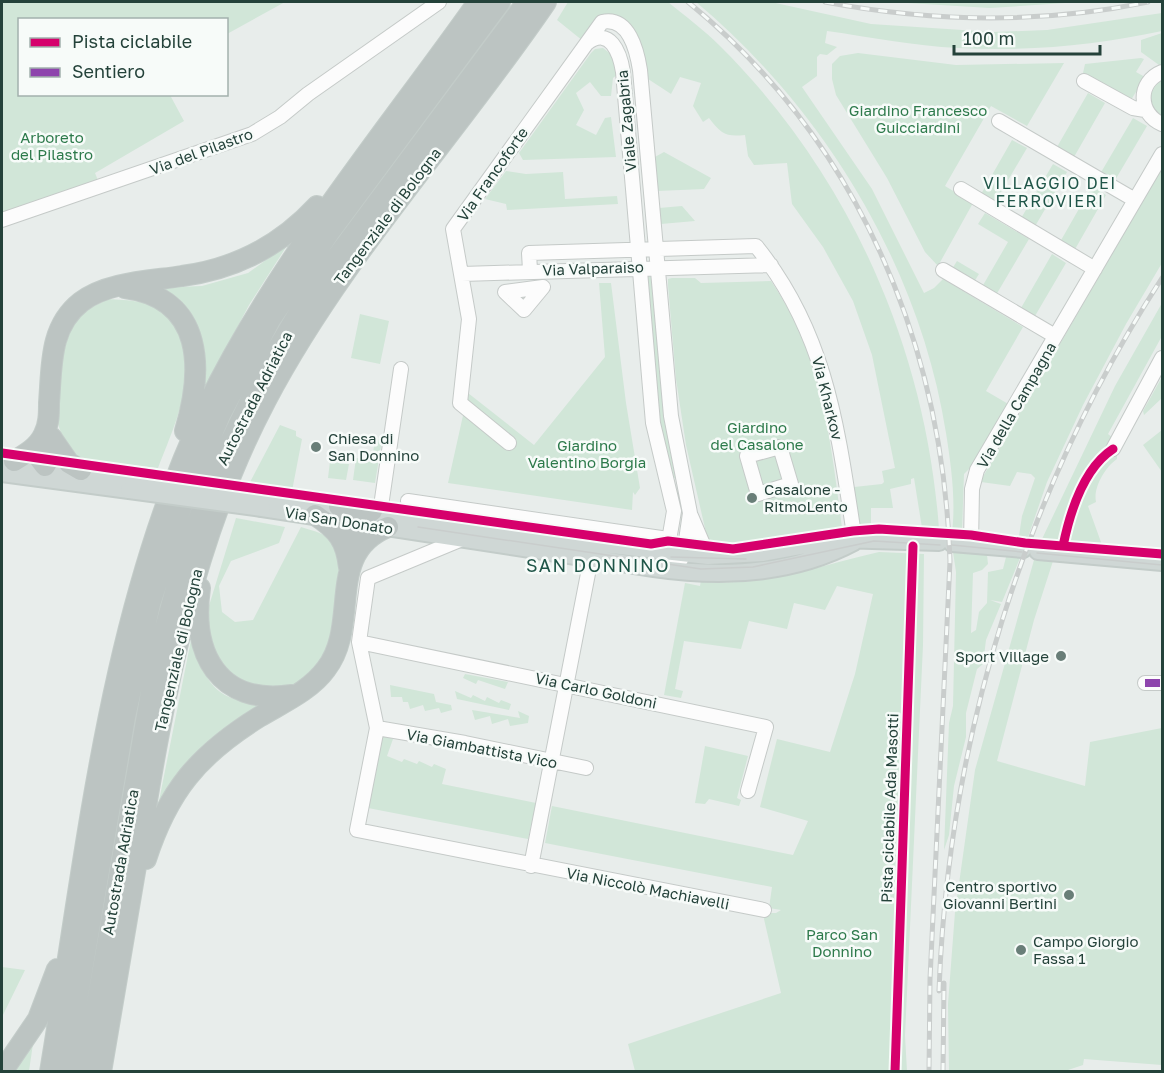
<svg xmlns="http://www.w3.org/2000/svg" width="1164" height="1073" viewBox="0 0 1164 1073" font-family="'Golos Text',sans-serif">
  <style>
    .green { fill: #d1e6d8 }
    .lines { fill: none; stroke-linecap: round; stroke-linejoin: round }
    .minor-casing { stroke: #c5cac8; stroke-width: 16 }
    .major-casing { stroke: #c3ccc9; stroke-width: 20 }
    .highway-casing { stroke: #c3ccc9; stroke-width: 22 }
    .minor { stroke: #fcfcfc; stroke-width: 14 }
    .major { stroke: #cfd7d5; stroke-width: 16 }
    .highway { stroke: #bcc4c2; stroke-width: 20 }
    .tram { stroke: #c9cdcc; stroke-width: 1.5 }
    .rail-casing { stroke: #c9cdcc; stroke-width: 5 }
    .rail { stroke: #f7fbf9; stroke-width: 3; stroke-dasharray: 9; stroke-linecap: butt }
    .major-bridge-casing { stroke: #c3ccc9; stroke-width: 20; stroke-linecap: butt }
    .major-bridge { stroke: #cfd7d5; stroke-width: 16 }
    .quiet { stroke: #8e44ad; stroke-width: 8; stroke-dasharray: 15 8; stroke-linecap: butt }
    .cycleway-casing { stroke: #f7fbf9; stroke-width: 13 }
    .cycleway { stroke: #d6006c; stroke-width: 9 }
    .poi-dot { fill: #697e78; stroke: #f7fbf9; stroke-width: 2 }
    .labels { text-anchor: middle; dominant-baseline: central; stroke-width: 5; stroke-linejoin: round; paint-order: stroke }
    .park-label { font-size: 15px; fill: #2d7a4b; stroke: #f7fbf9 }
    .street-label { font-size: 15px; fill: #24423a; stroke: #f7fbf9 }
    .poi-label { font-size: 15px; fill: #24423a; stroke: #f7fbf9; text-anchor: start }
    .neighbourhood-label { font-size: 16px; letter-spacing: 1.5px; fill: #1f5548; stroke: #f7fbf9 }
    .quarter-label { font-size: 18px; letter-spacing: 1.5px; fill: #1f5548; stroke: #f7fbf9 }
  </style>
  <rect width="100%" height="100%" fill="#e8edeb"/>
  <path class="green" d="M2,2h283l-58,32 -1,-14h-206v74l150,1 14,26 -89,52 4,10 -97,32z
    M568,2h100c17,14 36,28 52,44 129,128 206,302 219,483l-17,-1 -8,-50 -3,1v5l-21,5 3,19h-22v20h-12l-5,-41 28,-3 2,-2 -2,-11 13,-3 -23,-113 -19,-54 -30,-54 -31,-43 -5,-41 -33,2 -6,-9 -3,-21c-19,2 -24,-1 -36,-17l-6,4 -10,-16 8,-23 -21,-6 -9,17 -26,-17 -17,-50 -20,-12 -9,4 -16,22 -26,-21z
    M696,2h75l100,22 122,8 54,-2 115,-17v18c-65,14 -136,21 -204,17 -44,-2 -88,-11 -131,-17l-2,12 12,4 -10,8 -7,-1 -3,3v19l-15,11 70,102 52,104 10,-5 9,-9 80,48 -37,64 24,14 -36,59 -10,10 -2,59 -10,-1c4,-31 -1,-68 -6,-99 -26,-166 -122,-324 -250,-431z
    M891,2h189l-90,6z
    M1162,33v32h-3l-18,-13v-12z
    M603,48l9,7 6,19 -5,4 -2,18h-10l-11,-14 -14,11 8,17 -8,15 20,10 9,-17 6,-1 5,40 -93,3 -4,-7 72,-100 4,-4z
    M858,53l98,12 108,-2 -37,63 -36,-20 -46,80 28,17 -35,63 -13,-14 -38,-74 -51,-83 -4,-16v-15l8,-8z
    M1141,58l3,1 -8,13 9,5 -14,23 -48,-27 2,-9z
    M1162,80v36l-10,-9c-4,-12 -1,-21 10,-27z
    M1088,93l17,10 -31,54 -17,-10z
    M1133,118l14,8 -33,56 -14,-8z
    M1012,140l15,8 -33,56 -14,-8z
    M664,152l47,26 -7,11 -47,2 -4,-33z
    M1053,164l14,8 -33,56 -14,-8z
    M1162,168v95l-36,61 -43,81 -36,77 -19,55 -9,-1 3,-20 13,-38 -4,-4 -14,-2 -7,14 -29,-4v-2z
    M506,171l20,3 37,-2 2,27 52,-3 1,8 -111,6 -1,-6 -21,-5z
    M1092,186l14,9 -32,56 -14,-9z
    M682,206l13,15 -34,3 -2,-16z
    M985,213l44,26 -33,56 -14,-8 26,-45 -30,-18z
    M288,244l-39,61 -44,83 -4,-48 -48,-52 49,-2 46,-13z
    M1052,254l14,9 -31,53 -14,-8z
    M957,261l22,13 -5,8 -22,-13z
    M646,276l5,1 14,149 13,51 -4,1 -13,-53z
    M672,278h23l6,5 70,-2c51,73 60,161 71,247 -31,6 -91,23 -120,20 -7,-1 -11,-5 -15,-11l-21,-92 -10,-66 -8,-94v-6z
    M599,283h12l15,120 14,85 -5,7 -2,-3 -1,18 -184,-27 20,-90 66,52 71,-88z
    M108,299c18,1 48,2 62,16 3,3 5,12 8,16 21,45 -4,95 -20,137l-79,-9c-9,-10 -16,-19 -20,-32 -8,-22 4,-95 21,-112 7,-7 20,-11 28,-16z
    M1162,303v33l-54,98 5,4 -6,12 10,5v4c-12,8 -24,29 -21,43l-8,4 14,39 -60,-6 73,-153z
    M360,314l29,7 -9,43 -29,-6z
    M1162,377v21l-18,17 -1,-4z
    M280,425l16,6v5l6,3 -10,52 -43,-7z
    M1162,430v42l-19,-27z
    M375,439l7,1 -7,43 -22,-3 3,-22 16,2z
    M330,461l19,3 -3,16 -18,-2z
    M312,491l50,7 -1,5 -49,-7z
    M236,518l49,9 -6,16 -48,18 -12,25 3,26 13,10 18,-2 48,-93c12,4 29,7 35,19 11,22 1,92 -13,112 -6,10 -16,18 -24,27l-52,4 -38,-36 -5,-31z
    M879,552l45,2 -1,91 -18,391 2,35h-272l-7,-27 153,-51 -17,-74 1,-6h11l5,-3 -12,-2 3,-21 -227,-44 7,-37 241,49 15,-34 -48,-14 17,-68 53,13 25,-78 18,-80 -36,-8 -12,24 -31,-7 -7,26 -38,-8 -8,28 -57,-8 -9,48 8,2 -2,7 -17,-3 21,-112 15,3 1,-6c55,10 124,-16 178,-28z
    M953,552l34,3 1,9 -6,6 -9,3 -2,60 5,-3 3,-18 8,-9 1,-31 15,-3 3,-12 14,1 -18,44 -12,-2 11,4 -15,36 -3,24 -6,5 -11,44v24l-12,49 -5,49 -5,15 5,-127 4,-17 3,-134z
    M1034,560l19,1 -19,59 -37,141 88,25 5,-44 72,-14v337l-78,-6 -1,6 -18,6h-116l-1,-67 7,-92 20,-142z
    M191,640c17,46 24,62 77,64l-110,102z
    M465,674l43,8 -3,7 -27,-9 -2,4 -13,-6z
    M390,685l44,9 2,8 15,3 1,5 -11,3 -2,-5 -14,3 -2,-6 -13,4 -2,-7h-5l-1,-5h-11z
    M455,691l16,7 2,-3 12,6 2,-4 12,6 2,-3 10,4 -2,6 -52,-11z
    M472,710l48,8 -2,-7 11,5 -1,7 -18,3 -2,-7 -16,5 -2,-8 -15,4z
    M381,735l12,4 -6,17 15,6 2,-3 13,5 2,-3 13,6 2,-3 12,5 -4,15 94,19 -8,36 -160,-31z
    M705,746l43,10 -11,42 4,2 -2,6 -30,-7 -4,5 -10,-1z
    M2,967l23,3 -23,47z
    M34,1037l-5,34 -18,1z"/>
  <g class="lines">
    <g class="minor-casing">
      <path id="minor" d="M587,43c23,-17 33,10 36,29l30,351 21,88 -7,41 3,7
        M1162,72c-25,10 -24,42 0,52
        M1084,81l49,27 12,2
        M999,121l136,79
        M961,189l134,80
        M2,220l250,-86 28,-17 28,-23 131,-92
        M530,270l-1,-17 227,-7c72,89 82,186 99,295
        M943,270l112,66
        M462,274l309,-9
        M543,287l-19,23 -19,-18z
        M509,443l-49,-40 9,-84 -16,-90 149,-207c27,-6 35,29 38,48l31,346 19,97 -6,41 -4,7
        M780,447l11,37 -33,10 -11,-38z
        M1113,449l49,-91
        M408,501l260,38
        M380,513l21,-144
        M691,516l17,40
        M462,539l-94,39 -9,64 18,86 -20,102 407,80
        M971,544l1,-55 5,-19 185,-316
        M359,642l407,85 -18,64
        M1145,683h17
        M377,728l88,15 121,25
        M531,866l62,-318"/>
    </g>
    <g class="major-casing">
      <path id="major" d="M2,460l131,18
        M2,473l127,17
        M264,495l330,48 114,13 55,-3 76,-14 100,3
        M262,508l392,60c68,10 138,7 200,-26
        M952,543l71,6
        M1038,551l124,11"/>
    </g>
    <g class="highway-casing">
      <path id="highway" d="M125,288c80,10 78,83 60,143
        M43,436l-4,22 6,8 7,-12v-16
        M51,437l18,26 12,7
        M14,461c12,-7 24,-14 30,-27 5,-10 5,-20 5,-31 3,-37 0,-76 32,-101 26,-20 69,-21 101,-26 53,-7 98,-30 135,-70
        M339,506l19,20 -1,24
        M315,515c23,15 31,26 34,52
        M348,532l7,-11 17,-10
        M200,588c-9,65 18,118 92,107
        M146,859c22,-68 52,-104 113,-142 23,-14 51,-26 67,-48 35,-45 -2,-116 62,-142
        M2,1072l36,-53 19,-50
        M50,1072c37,-221 59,-461 156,-664 72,-148 178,-273 272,-406
        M65,1072l60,-355 25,-113 32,-99 38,-90 50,-95 61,-90 169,-228
        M85,1072l72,-414 26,-95 30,-85 53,-110 47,-79 214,-287
        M101,1072c13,-75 25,-149 38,-223 25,-155 53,-309 127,-449 76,-144 189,-264 280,-398"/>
    </g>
    <use href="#minor" class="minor"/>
    <use href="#major" class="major"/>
    <use href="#highway" class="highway"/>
    <path class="tram" d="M418,527l283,42 52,-2 121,-26 66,4
      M952,545l70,7
      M1037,553l125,12
      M671,557l75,2"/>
    <g class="rail-casing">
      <path id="rail" d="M688,2c170,139 255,342 262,559l-20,418 -1,93
        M825,2c107,20 217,22 323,0
        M939,991c9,-251 86,-502 223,-713
        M943,1072l1,-89"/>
    </g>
    <use href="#rail" class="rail"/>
    <g class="major-bridge-casing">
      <path id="major-bridge" d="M133,478l131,17
        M129,490l133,18"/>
    </g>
    <use href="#major-bridge" class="major-bridge"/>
    <path class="quiet" d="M1145,683h17"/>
    <g class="cycleway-casing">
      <path id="cycleway" d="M2,453l649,91 17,-3 65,8 120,-18 26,-2 92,6 54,8 137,11
        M1063,546c7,-34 21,-78 50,-97
        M895,1072l18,-526"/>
    </g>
    <use href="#cycleway" class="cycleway"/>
  </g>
  <g class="poi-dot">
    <circle cx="316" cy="447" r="6"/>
    <circle cx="752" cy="498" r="6"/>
    <circle cx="1061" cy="656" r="6"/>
    <circle cx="1069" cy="895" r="6"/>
    <circle cx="1021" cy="950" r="6"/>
  </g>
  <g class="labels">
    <g class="park-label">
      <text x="918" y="110">Giardino Francesco<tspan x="918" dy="17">Guicciardini</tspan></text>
      <text x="52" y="137">Arboreto<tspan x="52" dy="17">del Pilastro</tspan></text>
      <text x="757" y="427">Giardino<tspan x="757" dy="17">del Casalone</tspan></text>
      <text x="587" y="445">Giardino<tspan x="587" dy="17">Valentino Borgia</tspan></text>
      <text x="842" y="934">Parco San<tspan x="842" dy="17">Donnino</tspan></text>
    </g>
    <g class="street-label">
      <text transform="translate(626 121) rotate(-95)">Viale Zagabria</text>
      <text transform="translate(201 151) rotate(-20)">Via del Pilastro</text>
      <text transform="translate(492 174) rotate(-55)">Via Francoforte</text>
      <text transform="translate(387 216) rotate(-53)">Tangenziale di Bologna</text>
      <text transform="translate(593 268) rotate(-2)">Via Valparaiso</text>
      <text transform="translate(254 398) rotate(-63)">Autostrada Adriatica</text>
      <text transform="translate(828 398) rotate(76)">Via Kharkov</text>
      <text transform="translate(1016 405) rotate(-60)">Via della Campagna</text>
      <text transform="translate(339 520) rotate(9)">Via San Donato</text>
      <text transform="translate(178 650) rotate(-77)">Tangenziale di Bologna</text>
      <text transform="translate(596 690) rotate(12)">Via Carlo Goldoni</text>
      <text transform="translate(482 748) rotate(11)">Via Giambattista Vico</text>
      <text transform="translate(889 808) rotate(-88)">Pista ciclabile Ada Masotti</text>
      <text transform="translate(120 862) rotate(-80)">Autostrada Adriatica</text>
      <text transform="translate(648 888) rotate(11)">Via Niccolò Machiavelli</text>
    </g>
    <g class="poi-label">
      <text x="328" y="438">Chiesa di<tspan x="328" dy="17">San Donnino</tspan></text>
      <text x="764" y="489">Casalone -<tspan x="764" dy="17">RitmoLento</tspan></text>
      <text x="1049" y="656" text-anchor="end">Sport Village</text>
      <text x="1057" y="886" text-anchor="end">Centro sportivo<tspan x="1057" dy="17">Giovanni Bertini</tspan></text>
      <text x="1033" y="941">Campo Giorgio<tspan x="1033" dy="17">Fassa 1</tspan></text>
    </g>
    <g class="neighbourhood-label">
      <text x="1050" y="183">VILLAGGIO DEI<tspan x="1050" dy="18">FERROVIERI</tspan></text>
    </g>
    <g class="quarter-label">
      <text x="598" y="565">SAN DONNINO</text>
    </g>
  </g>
  <rect width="1164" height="1073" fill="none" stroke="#24423a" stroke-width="6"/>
  <rect x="18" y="18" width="210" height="78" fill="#f7fbf9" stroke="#a3b1ad" stroke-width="1.5"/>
  <rect x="30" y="38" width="30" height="9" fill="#d6006c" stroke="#a3b1ad" stroke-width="1.5"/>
  <text x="72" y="48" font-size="18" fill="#24423a">Pista ciclabile</text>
  <rect x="30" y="68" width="30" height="9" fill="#8e44ad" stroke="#a3b1ad" stroke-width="1.5"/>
  <text x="72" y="78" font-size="18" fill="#24423a">Sentiero</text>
  <path d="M954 45v9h146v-9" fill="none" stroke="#24423a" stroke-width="3"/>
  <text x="963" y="45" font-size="18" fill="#24423a" stroke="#f7fbf9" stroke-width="4.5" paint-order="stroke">100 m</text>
</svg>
